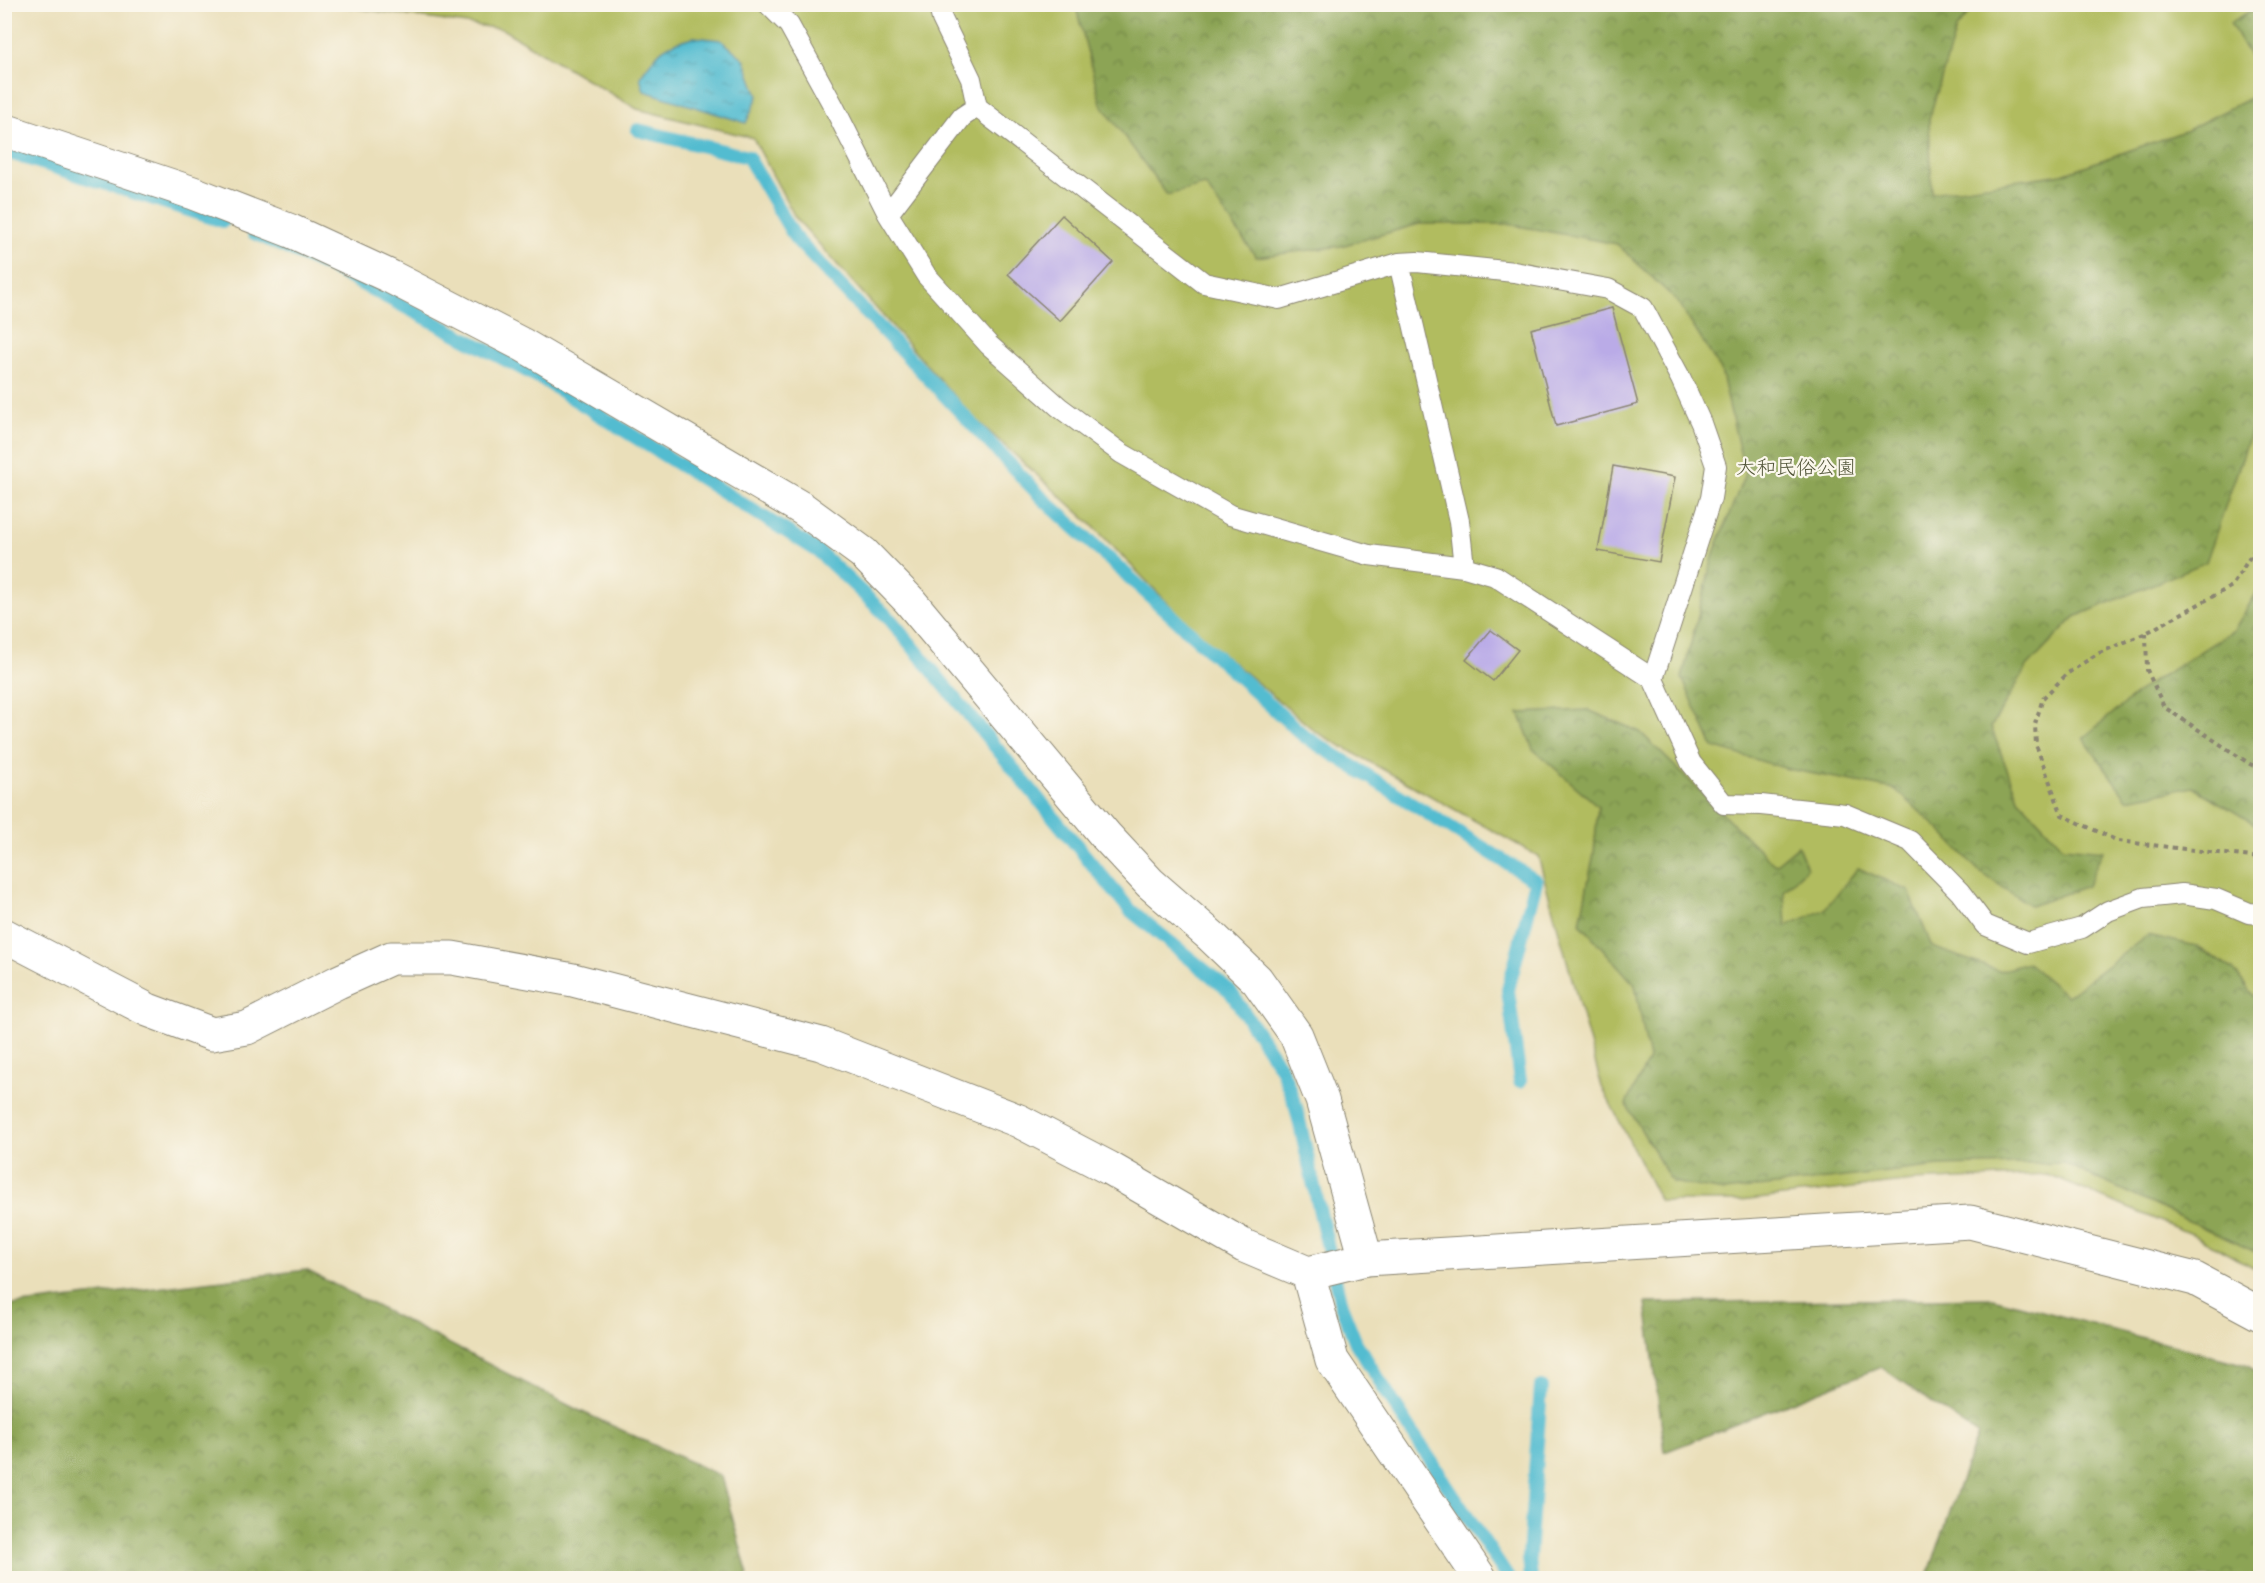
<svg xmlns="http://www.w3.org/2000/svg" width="2265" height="1583" viewBox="0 0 2265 1583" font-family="Dekko,'Klee One',sans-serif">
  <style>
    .green { fill: #b1bc5e; stroke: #6e7444; stroke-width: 1.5 }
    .forest { fill: url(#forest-crowns); stroke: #5c6840; stroke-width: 1.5 }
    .water { fill: url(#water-ripples); stroke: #3f747e; stroke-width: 1.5 }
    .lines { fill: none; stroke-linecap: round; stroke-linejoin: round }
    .stream { stroke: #53bcd0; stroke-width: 14 }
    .building { fill: #baabe7 }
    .service-casing { stroke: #8a8572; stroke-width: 22 }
    .minor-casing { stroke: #8a8572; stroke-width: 35 }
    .tertiary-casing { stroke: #8a8572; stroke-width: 35 }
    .path { stroke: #8a8572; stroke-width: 4; stroke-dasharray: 4.5 4.5; stroke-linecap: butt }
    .service { stroke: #fff; stroke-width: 20 }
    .minor { stroke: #fff; stroke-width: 33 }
    .tertiary { stroke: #fff; stroke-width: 33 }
    .labels { text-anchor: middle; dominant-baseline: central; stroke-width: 4.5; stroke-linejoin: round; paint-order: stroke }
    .park-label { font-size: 20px; fill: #53563a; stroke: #fbf7ec }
  </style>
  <defs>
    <pattern id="forest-crowns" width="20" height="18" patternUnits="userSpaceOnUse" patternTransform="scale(1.5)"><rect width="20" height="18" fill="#8ca455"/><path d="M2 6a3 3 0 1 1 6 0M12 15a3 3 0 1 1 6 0" fill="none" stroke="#738647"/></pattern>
    <pattern id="water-ripples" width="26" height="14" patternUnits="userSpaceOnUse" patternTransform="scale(1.5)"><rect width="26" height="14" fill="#53bcd0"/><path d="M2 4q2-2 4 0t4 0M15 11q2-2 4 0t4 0" fill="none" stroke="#4599a9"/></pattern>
  </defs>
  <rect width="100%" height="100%" fill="#fbf7ec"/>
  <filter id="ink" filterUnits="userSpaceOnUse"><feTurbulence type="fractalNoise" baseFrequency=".0167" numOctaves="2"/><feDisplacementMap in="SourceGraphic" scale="12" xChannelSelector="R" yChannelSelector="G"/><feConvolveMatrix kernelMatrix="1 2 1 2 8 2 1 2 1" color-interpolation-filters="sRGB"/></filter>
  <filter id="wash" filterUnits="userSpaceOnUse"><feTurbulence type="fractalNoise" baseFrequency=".008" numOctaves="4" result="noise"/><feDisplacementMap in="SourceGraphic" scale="24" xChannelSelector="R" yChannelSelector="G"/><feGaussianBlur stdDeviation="1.35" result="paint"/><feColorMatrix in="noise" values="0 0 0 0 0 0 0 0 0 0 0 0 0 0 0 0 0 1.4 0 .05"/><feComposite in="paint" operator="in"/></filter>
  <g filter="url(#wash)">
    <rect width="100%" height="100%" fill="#eadfba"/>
    <path class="green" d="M333,5h1927v1267l-64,-36 -148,-61 -135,6 -173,20h-80l-58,-114 -64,-231 -222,-124 -124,-104 -103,-106 -117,-106 -177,-199 -42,-79 -116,-29 -135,-80z"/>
    <path class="forest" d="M1083,4l893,1 -20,24 -27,90 3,74 130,-19 123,-43 75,-38v313l-54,156 -131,55 -48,50 -36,60 27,71 45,49 40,4 -16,35 -56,20 -51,-34 -41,-43 -44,-40 -107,-20 -75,-22 -31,-69 32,-125 31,-79 -24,-104 -44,-69 -60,-57 -110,-20h-88l-78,22 -85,11 -51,-72 -38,10 -66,-91 -24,-93z
      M2260,5v69l-30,-51z
      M2260,587v240l-67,-40 -66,12 -44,-61 63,-52 88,-56z
      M1588,710l52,22 135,133 23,-19 9,22 -23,23 2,35 38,-16 34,-42 51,23 23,56 67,24 29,-8 39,33 81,-61 48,11 37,23 27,36v249l-196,-91 -125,3 -215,25 -52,-9 -46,-78 23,-45 -14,-74 -55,-62 14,-70 4,-47 -65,-57 -14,-36z
      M306,1270l270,139 145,67 27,99 -3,3h-740v-272z
      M1993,1298l253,67 14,9v204h-333l50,-144 -96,-67 -216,85 -19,-149z"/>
    <path class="water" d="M694,37l27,3 23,19 14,37 -12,27 -102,-32 -4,-14c18,-26 23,-33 54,-40z"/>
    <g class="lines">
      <path class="stream" d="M638,130l110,27 48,82 246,259 262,238 232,145 -28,109 12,91
        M4,151l219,70
        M254,233l85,39 203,107 276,172 71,67 241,292 100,81 52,79 14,37 45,198 15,38 54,86 98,149
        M1531,1578l-2,-20 12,-171"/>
    </g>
    <g id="blocks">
      <path class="building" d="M1062,215l51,47 -53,59 -52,-47z
        M1612,308l26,96 -82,22 -25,-97z
        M1613,466l62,11 -16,85 -61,-11z
        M1491,630l27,20 -25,31 -27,-21z"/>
    </g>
  </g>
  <g filter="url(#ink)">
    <use href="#blocks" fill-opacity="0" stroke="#8a8572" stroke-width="1.5"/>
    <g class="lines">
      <g class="service-casing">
        <path id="service" d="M768,4l21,21 44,80 55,109 38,61 63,70 70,62 62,46 109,62 139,40 95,12 31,9 158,103 38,84 33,41 37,1 84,9 65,27 50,51 25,33 43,18 54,-15 26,-17 35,-13 39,-4 34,5 33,14 11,1
          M938,4l4,15 29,60 6,28 227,176 75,16 120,-36
          M888,214l74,-97 15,-10
          M1464,567l-5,-46 -60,-258 18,-1 97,10 94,17 35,19 38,71 20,44 15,43 -5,32 -58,181"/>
      </g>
      <g class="minor-casing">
        <path id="minor" d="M4,130l189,63 98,38 100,46 132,68 280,164 60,44 46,47 197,236 44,47 61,53 46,44 39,55 26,65 44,159 -58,14 -64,-27 -135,-78 -90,-47 -198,-77 -248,-64 -121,-22h-61l-53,24 -91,46 -35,6 -64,-24 -144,-75
          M1308,1273l24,87 148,218"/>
      </g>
      <g class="tertiary-casing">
        <path id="tertiary" d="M1366,1259l604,-37 225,57 65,35"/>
      </g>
      <path class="path" d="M2260,541l-28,45 -86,47 -49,21 -29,19 -25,25 -8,26 1,21 26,70 56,26 142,17
        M2146,633l1,37 17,37 86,57 10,5"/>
      <use href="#service" class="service"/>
      <use href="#minor" class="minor"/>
      <use href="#tertiary" class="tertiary"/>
    </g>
  </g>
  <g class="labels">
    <g class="park-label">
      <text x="1796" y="470">大和民俗公園</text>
    </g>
  </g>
  <rect width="2265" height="1583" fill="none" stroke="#fbf7ec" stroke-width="24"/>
</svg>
